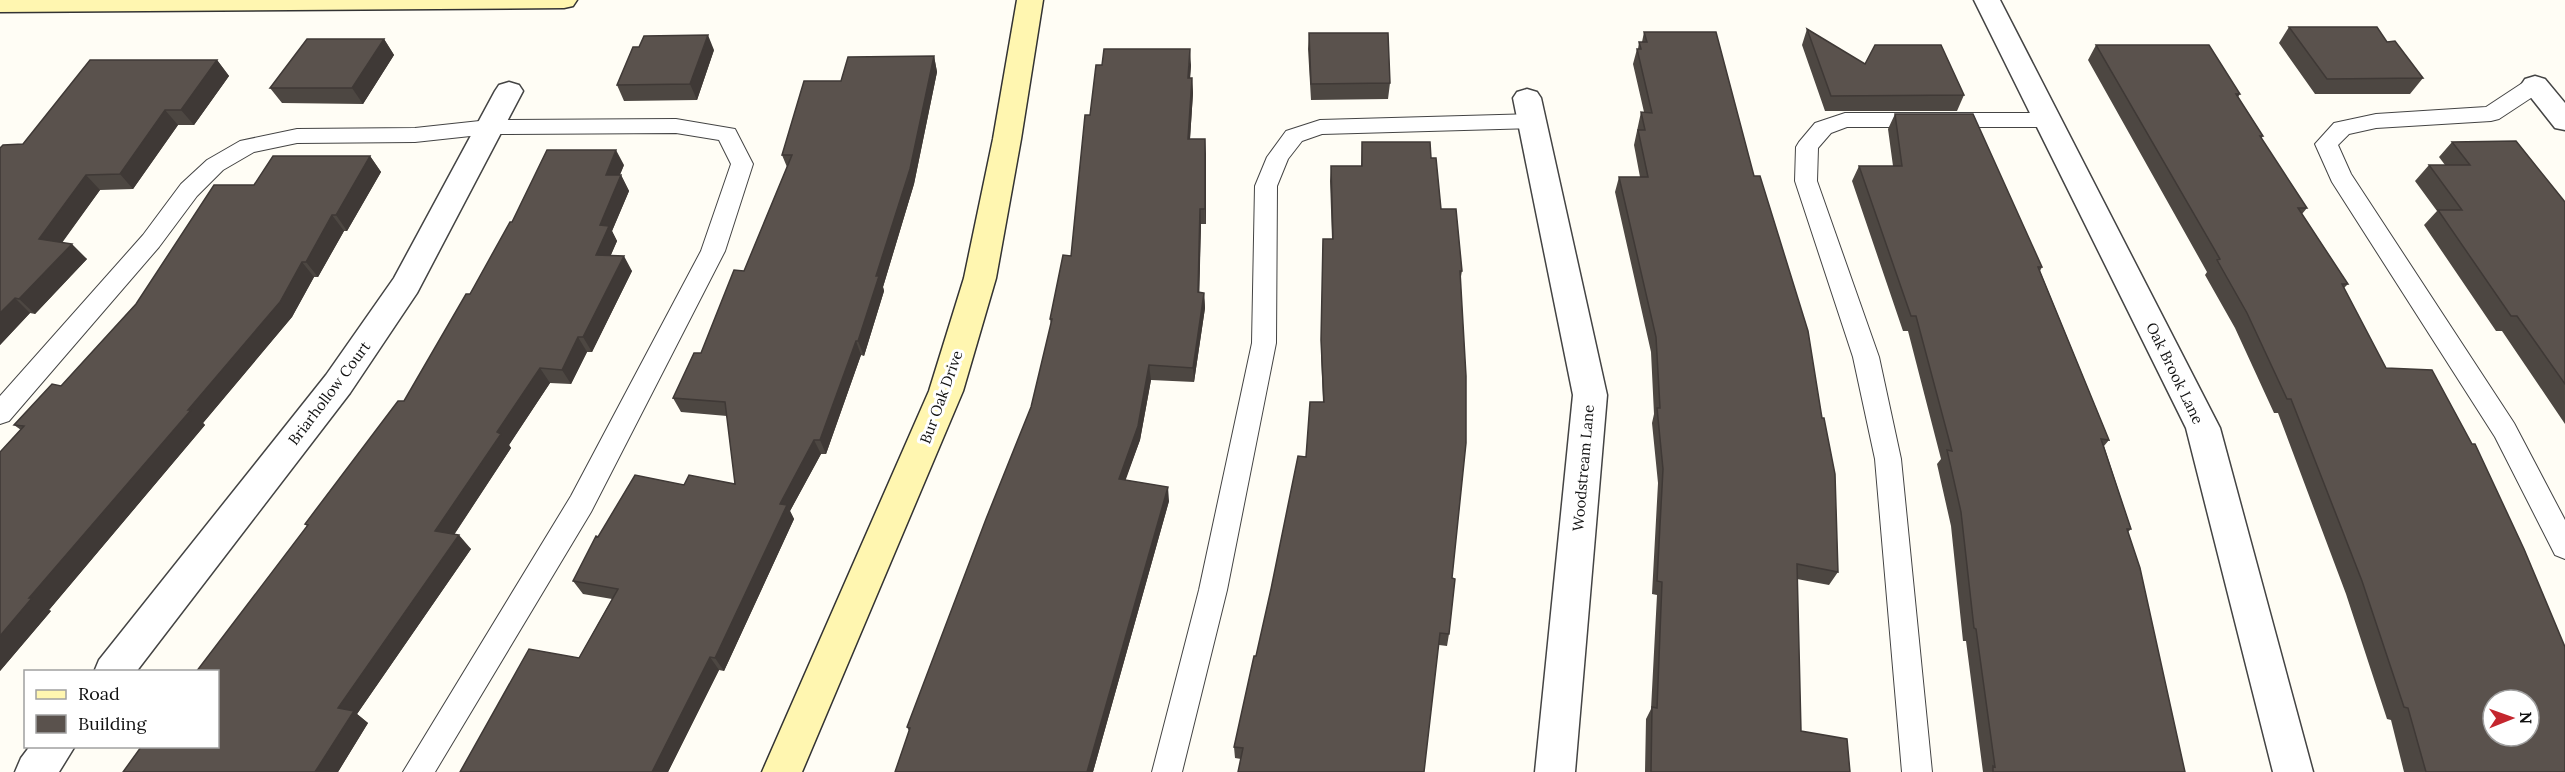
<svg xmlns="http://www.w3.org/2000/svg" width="2565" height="772" viewBox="0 0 2565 772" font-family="Lora,serif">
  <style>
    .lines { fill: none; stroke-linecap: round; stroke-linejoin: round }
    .lane-casing { stroke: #444; stroke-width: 2 }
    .street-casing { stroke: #444; stroke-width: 3 }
    .secondary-casing { stroke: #333; stroke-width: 3 }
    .lane { fill: #fff; fill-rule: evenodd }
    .street { fill: #fff; fill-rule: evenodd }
    .secondary { fill: #fff6b0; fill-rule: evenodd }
    .wall { fill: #4d4742 }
    .shaded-wall { fill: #3f3936 }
    .building { fill: #5a524d; stroke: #3f3936; stroke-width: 1.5; fill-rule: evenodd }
    .labels { text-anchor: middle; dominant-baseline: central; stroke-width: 6; stroke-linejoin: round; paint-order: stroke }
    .street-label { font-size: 15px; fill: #111; stroke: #fff }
  </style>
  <rect width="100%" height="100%" fill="#fffdf5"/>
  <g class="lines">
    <g class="lane-casing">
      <path id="lane" d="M2535,78l8,2 3,5 -3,5 -44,29 -8,2 -115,7 -27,6 -11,11 13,29 163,249 51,97v39l-10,-4 -60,-118 -163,-255 -17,-38 19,-21 42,-9 110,-7 41,-27z
        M1845,113h204l8,2 3,5 -3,5 -8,2h-202l-16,6 -13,15 -1,33 62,176 22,102 31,313h-30l-27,-313 -22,-102 -58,-176 1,-34 3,-5 16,-19z
        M1532,114l8,2 3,5 -3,5 -8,2 -210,6 -20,7 -14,18 -11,27 -1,157 -49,247 -45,182h-30l47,-182 53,-247 3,-157 12,-29 19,-26 34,-11z
        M676,119l59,10 18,35 -28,87 -134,261 -156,260h-32l168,-276 130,-245 30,-87 -12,-24 -43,-7 -187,1 -74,8 -118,1 -43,9 -31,18 -26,26 -38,51 -150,174 -9,3v-28l143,-161 38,-51 26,-24 33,-19 57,-12 118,-1 74,-8z"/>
    </g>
    <g class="street-casing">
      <path id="street" d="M1974,0h26l220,428 93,344h-40l-87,-344z
        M2535,76l10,3 20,24v27l-10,-2 -34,-43 4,-6z
        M509,82l10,3 4,6 -106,202 -67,100 -214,279h-42l5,-12 227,-285 68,-97 101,-187 4,-6z
        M1527,89l10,3 4,6 66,297 -32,377h-40l38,-377 -60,-297 4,-6z
        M30,746h45l-16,26h-44l6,-14z"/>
    </g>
    <g class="secondary-casing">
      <path id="secondary" d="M0,0h577l-4,6 -9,2 -564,4z
        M1017,0h26l-22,139 -25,139 -33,113 -161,381h-40l167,-381 35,-113 29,-139z"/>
    </g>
    <use href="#lane" class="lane"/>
    <use href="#street" class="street"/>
    <use href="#secondary" class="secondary"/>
  </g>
  <path class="wall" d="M2289,27l98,15 36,36 -13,16h-95l-36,-51z
    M1807,29l58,35 99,31 -7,16h-132l-23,-66z
    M1644,32l194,540 -9,13 -32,-6 4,152 49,41h-205l1,-53 5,-10 6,-114 -5,-1 6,-111 -6,-60 2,-9 -3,-62 -36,-160 4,-15h21l-6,-32 7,-33h3l-11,-48 4,-15h1l1,-7h3z
    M1309,33l81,50 -2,16 -77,1 -3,-51z
    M384,39l10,16 -31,49 -81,-1 -12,-15z
    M2096,45l144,49 -2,3 25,39 -2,3 46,69 -5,6 46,70 -4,4 221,484h-161l-13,-52 -4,-1 -41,-125 -68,-181h-4l-39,-85 -30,-53 2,-3 -119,-212z
    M714,50l-17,50 -73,1 -7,-16z
    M934,56l3,16 -23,112 -31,103 1,4 -20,65 -3,-1 -35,99h-5l-31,57 4,8 -70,152 -5,-1 -51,102h-208l119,-114 33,-59 -29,-5 -10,-13 25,-44 86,-52 51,-1 -8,-68 -46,-4 -8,-14 28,-45 43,-82 43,-104 -5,-12 59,-74z
    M217,60l12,16 -35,49h-16l-45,64 -33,1 -38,52 25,17 -52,55 -5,-1 -30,32v-197l23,-4z
    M1191,65l-1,13h2l1,15 -3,46 16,15v70h-5l-2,68 5,1 1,15 -11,74 -43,-2 -11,60 -15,40 44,21 -76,271h-198l14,-41 -2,-4 124,-320 20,-83 -1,-5 21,-63 19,-141z
    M1895,114l147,153 -2,4 69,169 -5,6 27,83 -3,3 57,240h-202l-17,-131h-3l-12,-115 -14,-62 4,-5 -33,-128h-5l-51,-150 7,-15h34l-5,-37z
    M1362,142l69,16 10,51 21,62 -2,11 -8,296 -3,56 -2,12 -8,-1 -198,114 -6,-1 -1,-11 22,-91 50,-199 17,-55 -2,-47 2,-116h9l-2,-58 1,-15h30z
    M2452,142l113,60v222l-63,-93h-6l-72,-106 13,-14 -22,-30 14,-16h16l-6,-8z
    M370,156l11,16 -34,59h-3l-26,46h-4l-22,40 -89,106 2,2 -156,185 2,1 -51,60 21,-241 -7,-5 47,-39 193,-201z
    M624,165l-4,10h1l8,16 -17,40 5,10 -6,14 21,16 -40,81h-5l-16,32 -21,-1 -41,62 2,3 -57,87 17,14 -114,165 11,9 -30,49h-215l184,-246 -2,-2 99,-123 66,-107 42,-72z"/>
  <path class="shaded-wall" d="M708,35l6,15 -17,50 -7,-16z
    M384,39l10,16 -31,49 -11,-16z
    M1190,49l1,16 -2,28 -1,-15z
    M934,56l3,16 -23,112 -31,103 1,4 -20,65 -6,-15z
    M217,60l12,16 -35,49 -13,-15z
    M1192,78l1,15 -4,61 -1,-15z
    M165,110l13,15 -45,64 -13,-15z
    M1205,139l1,15v70l-1,-15z
    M616,150l8,15 -11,25 -7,-15z
    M370,156l11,16 -34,59 -11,-16z
    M86,175l14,15 -46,64 -15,-15z
    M621,175l8,16 -17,40 5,10 -13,29 -8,-15 4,-30z
    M1200,209l1,15 -2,83 -1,-15z
    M332,215l12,16 -26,46 -12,-15z
    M72,244l15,15 -52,55 -16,-15z
    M624,256l8,15 -40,81 -9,-15z
    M302,262l12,15 -22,40 -89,106 2,2 -156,185 2,1 -51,60v-35l29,-38z
    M1204,293l1,15 -11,74 -1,-14z
    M15,298l15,15 -30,32v-32z
    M578,337l9,15 -16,32 -9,-14z
    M856,341l5,14 -35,99 -6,-14z
    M1149,365l2,15 -11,60 -19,53 -2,-14z
    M540,368l10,15 -41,62 2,3 -64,97 -12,-14 62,-99z
    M814,440l7,14 -31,57 4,8 -70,152 -9,-13 65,-154z
    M1168,487l1,14 -76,271h-6z
    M459,535l12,14 -114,165 11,9 -30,49h-23l23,-64z
    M710,657l9,13 -51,102h-16z"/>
  <path class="building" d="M2289,27h88l10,15 8,-1 28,37 -96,1z
    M1807,29l58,35 10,-19h66l23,50 -133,1z
    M1644,32h72l38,144h6l48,155 14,87h2l11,56 3,98 -41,-8 4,167 46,8 3,33h-199l1,-65 5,1 5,-126 -5,-1 6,-112 -6,-61h3l-4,-71 -37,-160h29l-10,-47h7l-4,-18 11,1 -15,-64h4l-2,-7h8z
    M1309,33h79l2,50 -79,1z
    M708,35l-18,49 -73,1 16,-38h6l5,-11z
    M307,39h77l-32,49h-82z
    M2096,45h113l31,49h-4l27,42h-3l47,72h-9l50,76h-6l44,84 46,2 40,74h3l49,105 41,98v125h-139l-18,-64 -4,-1 -42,-126 -71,-182h-4l-40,-86 -30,-53 3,-1zM2493,700h36v36h-36z
    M1104,49h86l-2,29h4l-4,61h17v70h-5l-2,83 6,1 -11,75 -44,-3 -11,61 -19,53 49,8 -81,285h-192l15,-44 -3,-1 79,-208 45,-112 21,-88h-2l13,-64 8,1 14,-141h5l6,-50h6z
    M934,56l-24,113 -34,107h3l-21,65h-2l-36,99h-6l-34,64 7,1 -72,153 -5,-1 -58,115h-192l69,-123 50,9 39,-69 -45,-8 23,-45 2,1 37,-62 49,10 5,-10 46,9 -10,-82 -52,-4 21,-45h7l33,-83 10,1 48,-116h-10l22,-74h37l7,-24z
    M90,60h127l-36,50h-16l-45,64 -34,1 -47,64 33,5 -53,55 -4,-1 -15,15v-165l3,-3 20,-1z
    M1895,114h78l69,153h-4l71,173 -8,-1 30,90h-4l13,39 45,204h-192v-6l2,1 -19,-138 -2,-1 -13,-116 -14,-62 5,1 -36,-135h-5l-52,-150h43z
    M2516,141l49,61v182l-48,-68h-6l-73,-106h24l-33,-45h41l-18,-23z
    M1362,142h68l1,16h5l5,51h15l6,62h-2l6,105v67l-14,135 3,1 -6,55 -9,-1 -16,139h-186l5,-24 -9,-1 20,-91h2l15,-67 27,-133 8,1 4,-55h14l-3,-62 2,-101h10l-2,-73h31z
    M547,150h69l-10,25h15l-21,50 9,1 -13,29 28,1 -41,81h-5l-16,33 -22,-2 -43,64 4,2 -66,97 24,4 -121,173 16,3 -39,61h-192l18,-25h77v-75h-22l112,-147 -3,-1 93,-123h6l62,-107h4l40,-72h2z
    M273,156h97l-34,59h-4l-26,47h-4l-22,40 -92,108h3l-162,188h3l-32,38v-184l24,-26 -10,-1 38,-41 9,2 75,-82 78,-119h40z"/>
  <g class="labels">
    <g class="street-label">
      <text transform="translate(2175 373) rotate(64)">Oak Brook Lane</text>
      <text transform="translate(329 393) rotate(-53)">Briarhollow Court</text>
      <text transform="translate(941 397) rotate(-70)">Bur Oak Drive</text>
      <text transform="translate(1583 468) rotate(-85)">Woodstream Lane</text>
    </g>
  </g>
  <rect x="24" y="670" width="195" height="78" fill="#ffffff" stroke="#a0a0a0" stroke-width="1.5"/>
  <rect x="36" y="690" width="30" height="9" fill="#fff6b0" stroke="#a0a0a0" stroke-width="1.5"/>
  <text x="78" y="700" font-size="18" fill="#111111">Road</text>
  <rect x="36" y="715" width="30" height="18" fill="#5a524d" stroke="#a0a0a0" stroke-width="1.5"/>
  <text x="78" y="730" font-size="18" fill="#111111">Building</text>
  <g transform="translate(2511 718) rotate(89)"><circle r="28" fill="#ffffff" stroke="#a0a0a0" stroke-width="1.5"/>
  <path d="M0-4.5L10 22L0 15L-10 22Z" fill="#c4262e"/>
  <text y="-9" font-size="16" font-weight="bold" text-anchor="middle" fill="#111111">N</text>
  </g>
</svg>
